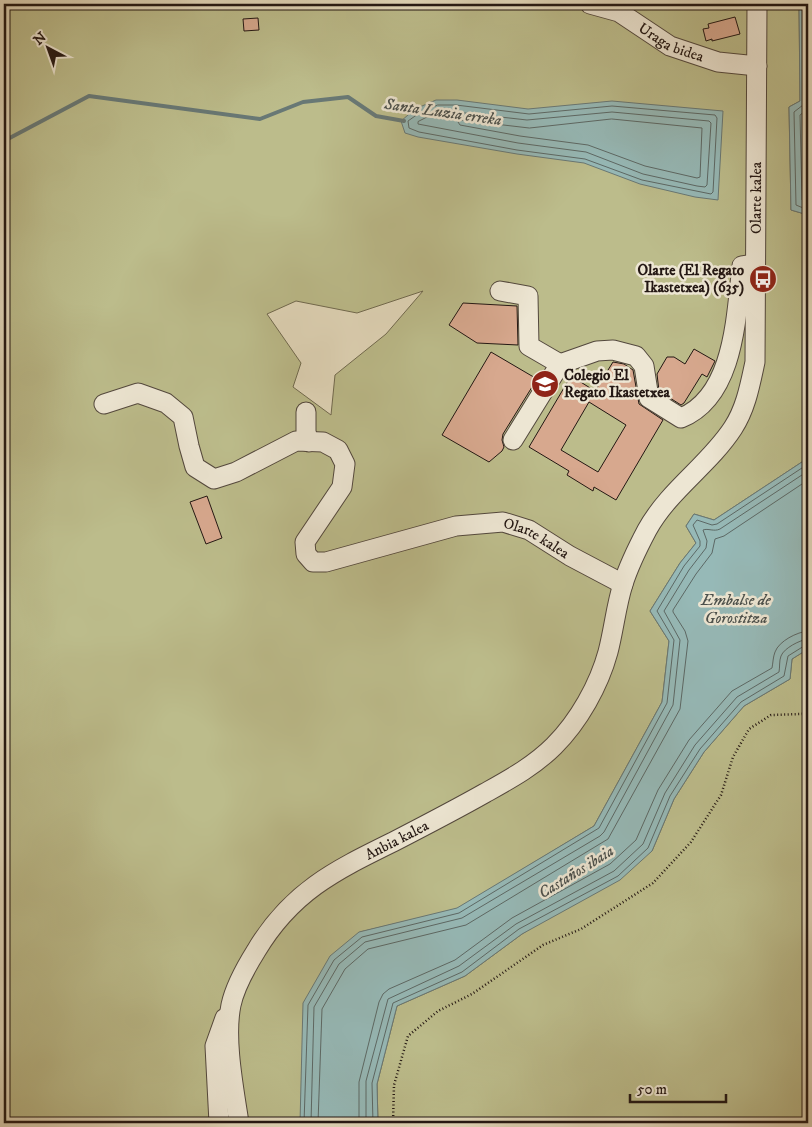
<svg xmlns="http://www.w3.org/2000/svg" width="812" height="1127" viewBox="0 0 812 1127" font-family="'IM FELL DW Pica',serif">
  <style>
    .green { fill: #bcbc8b; stroke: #706a4f; fill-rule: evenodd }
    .water { fill: #96b9b7; stroke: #687875 }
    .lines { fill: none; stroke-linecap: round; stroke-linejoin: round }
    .shore { stroke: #5c6865; stroke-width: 1 }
    .stream { stroke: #687875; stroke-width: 4 }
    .building { fill: #d7a88e; stroke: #231713; fill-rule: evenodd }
    .minor-casing { stroke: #53483d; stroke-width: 21 }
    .path { stroke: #231713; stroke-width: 2.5; stroke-dasharray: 1 2.5; stroke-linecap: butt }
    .minor { stroke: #ede6d3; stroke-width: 19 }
    .labels { text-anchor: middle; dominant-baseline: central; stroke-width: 5; stroke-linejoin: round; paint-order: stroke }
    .street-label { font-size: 15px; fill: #231713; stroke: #ede6d3 }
    .poi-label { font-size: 15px; font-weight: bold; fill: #231713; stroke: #ede6d3; text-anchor: end }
    .water-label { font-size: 16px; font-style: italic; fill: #4b504c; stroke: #ede6d3 }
  </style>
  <rect width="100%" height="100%" fill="#e3d9bc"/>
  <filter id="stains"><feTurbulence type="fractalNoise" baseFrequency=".004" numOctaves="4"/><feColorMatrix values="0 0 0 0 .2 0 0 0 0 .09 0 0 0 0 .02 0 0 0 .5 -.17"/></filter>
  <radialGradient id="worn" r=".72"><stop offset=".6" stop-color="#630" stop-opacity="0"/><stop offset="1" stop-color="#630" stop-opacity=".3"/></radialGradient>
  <path class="green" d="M4,4h795l1,97 -11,6 2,103 17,5v243l-94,62 -20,-6 -8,12 10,17 -16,20 -30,48 19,30 -7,61 -68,124 -137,83 -97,23 -60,191h-296zM423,291l-37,43 -51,41 -4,40 -38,-28 8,-24 -34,-49 29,-13 61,12z
    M808,649v474h-430l-1,-39 20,-78 68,-30 57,-42 130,-83 22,-52 30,-47 40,-46 46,-27 2,-20z"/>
  <path class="water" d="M799,4h9v211l-17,-5 -2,-103 11,-6z
    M436,100h21l71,9 84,-8 111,10 -5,89 -23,-3 -55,-13 -56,-21 -67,-9 -99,-17 -13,-4 -4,-12 14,-12z
    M808,458v191l-16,10 -2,20 -46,27 -40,46 -30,47 -22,52 -32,29 -98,54 -57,42 -68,30 -20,78 1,39h-78l3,-120 27,-47 29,-24 98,-24 137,-82 68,-124 7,-61 -19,-30 30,-48 16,-20 -10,-17 8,-12 20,6z"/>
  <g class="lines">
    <path class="shore" d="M804,4l1,98 -2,3 -9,7 2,93 12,5
      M438,105h18l73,9 83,-8 103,9 2,3 -4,74 -2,2 -69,-14 -57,-21 -68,-9 -98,-18 -10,-4 -1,-7 10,-7z
      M808,109l-8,6 2,85 6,4
      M439,111l17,1 71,8 85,-8 97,9 2,2 -4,62 -2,2 -8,-1 -54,-12 -57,-22 -68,-9 -100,-19v-2z
      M612,119l90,9 -2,49 -3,1 -52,-12 -57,-21 -68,-9 -60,-11 -2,-3 3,-2 68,8z
      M304,1123l4,-118 26,-45 28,-23 97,-24 140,-85 68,-125 7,-63 -17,-29 27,-45 16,-20v-5l-7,-16 4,-5 15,5 5,-1 91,-60
      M311,1123l3,-116 25,-43 26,-22 97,-24 138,-82 4,-4 69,-127 7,-65 -16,-29 25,-41 17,-22 1,-7 -4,-11c5,-2 11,2 17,-1l88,-58
      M318,1123l4,-114 23,-40 23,-20 98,-24 142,-86 72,-130 8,-68 -3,-10 -12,-19v-2l23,-36 16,-21 3,-14 9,-3 84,-56
      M359,1123v-41l20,-80 4,-8 6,-5 66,-29 57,-42 98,-54 26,-24 22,-50 31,-50 43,-49 40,-23c1,-5 1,-11 3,-16 4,-11 22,-20 33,-21
      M366,1123v-42l22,-82 71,-33 57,-42 98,-53 29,-27 22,-51 30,-48 42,-48 42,-25c1,-5 0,-11 2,-16 3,-8 19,-16 27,-17
      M373,1123l-1,-40 21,-80 69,-31 57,-43 99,-53 30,-28 22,-52 30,-47 41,-47 43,-26 4,-20 16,-10 4,-1"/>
    <path class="stream" d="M4,141l85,-45 171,23 43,-17 45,-5 28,19 28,5"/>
  </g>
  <path class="building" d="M735,17l5,17 -28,7v-2l-6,2 -3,-12 6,-1 -1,-4z
    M258,18l1,12 -15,1 -1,-12z
    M463,303l54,3 1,39 -41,-2 -28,-18z
    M694,349l21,12 -8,16 -5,-3 -18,29 -3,2 -22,-14 -2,-17 10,-17h7l11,7z
    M491,352l46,27 -34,55 -1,6 2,7 -2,4 -13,11 -47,-27z
    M613,362l11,2 9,6 6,34 24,16 -47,80 -22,-13 -1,4 -26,-16 2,-4 -40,-24 42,-71 24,15zM589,402l37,23 -28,47 -37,-22z
    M207,496l15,42 -16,6 -16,-42z"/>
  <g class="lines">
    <g class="minor-casing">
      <g id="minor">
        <path id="s1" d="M590,4l29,8 51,34 48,16 39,4"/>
        <path d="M500,291l28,5 1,50 31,18"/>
        <path id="s2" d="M104,404l34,-11 28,10 17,14 6,29 6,21 19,12 22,-7 60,-31 27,1 15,8 7,14 -3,23 -37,55 1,12 7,8h13l130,-36 47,-4 26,8 41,26 53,28"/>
        <path d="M306,412v20l3,10"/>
        <path d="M513,440l47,-76 37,-13 16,-1 23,6 8,10 5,32 32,20c54,-22 55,-103 61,-152l13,-2"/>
        <path d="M219,1123l-4,-77 10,-28"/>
        <path id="s3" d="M239,1123c-5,-34 -15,-84 -8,-118 4,-19 15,-38 25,-54 35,-59 78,-80 137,-109 31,-16 62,-32 92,-49 25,-14 49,-27 69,-47 25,-25 45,-61 54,-94 6,-23 8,-46 15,-68 6,-19 15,-37 24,-54 22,-40 62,-65 86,-102 13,-20 17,-43 22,-66l2,-358"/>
      </g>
    </g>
    <path class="path" d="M393,1123l1,-38 14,-49 30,-25 34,-17 71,-49 38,-16 72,-46 38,-41 30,-47 12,-38 16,-28 22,-14 31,-1 6,-4"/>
    <use href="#minor" class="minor"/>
  </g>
  <defs>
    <g id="bus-disc" transform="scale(1.4375)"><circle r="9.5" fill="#8f2418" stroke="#ede6d3"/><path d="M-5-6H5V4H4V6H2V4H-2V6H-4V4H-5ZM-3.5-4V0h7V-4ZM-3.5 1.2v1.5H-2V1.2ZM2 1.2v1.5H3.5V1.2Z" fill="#fff"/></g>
    <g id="school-disc" transform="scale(1.4375)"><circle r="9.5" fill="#8f2418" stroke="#ede6d3"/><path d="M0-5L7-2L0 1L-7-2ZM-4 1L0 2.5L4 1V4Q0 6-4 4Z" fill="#fff"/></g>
  </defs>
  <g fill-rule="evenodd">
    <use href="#bus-disc" x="763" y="279"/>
    <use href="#school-disc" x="545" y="384"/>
  </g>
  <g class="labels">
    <g class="street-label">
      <text stroke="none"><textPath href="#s1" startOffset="91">Uraga bidea</textPath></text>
      <text stroke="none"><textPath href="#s3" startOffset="1151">Olarte kalea</textPath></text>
      <text stroke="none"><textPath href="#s2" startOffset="656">Olarte kalea</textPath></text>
      <text stroke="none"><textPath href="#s3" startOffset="361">Anbia kalea</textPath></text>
    </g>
    <g class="poi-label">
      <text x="744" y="270">Olarte (El Regato<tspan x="744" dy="17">Ikastetxea) (635)</tspan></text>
      <text x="564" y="375" text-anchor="start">Colegio El<tspan x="564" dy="17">Regato Ikastetxea</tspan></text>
    </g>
    <g class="water-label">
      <text transform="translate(443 112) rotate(8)">Santa Luzia erreka</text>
      <text x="736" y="600">Embalse de<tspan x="736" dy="18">Gorostitza</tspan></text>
      <text transform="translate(576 872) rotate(-32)">Castaños ibaia</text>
    </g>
  </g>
  <rect width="812" height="1127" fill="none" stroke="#e3d9bc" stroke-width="20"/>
  <rect x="5" y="5" width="802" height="1117" fill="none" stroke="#231713" stroke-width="2.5"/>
  <rect x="10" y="10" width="792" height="1107" fill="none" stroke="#231713"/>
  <g transform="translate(48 48) rotate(319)" stroke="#ede6d3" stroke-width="4" paint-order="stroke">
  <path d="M0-4L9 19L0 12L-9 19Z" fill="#231713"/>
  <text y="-8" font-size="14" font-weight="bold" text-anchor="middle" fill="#231713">N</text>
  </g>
  <path d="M630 1094v8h96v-8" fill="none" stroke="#231713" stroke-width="2.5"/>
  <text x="637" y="1094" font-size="15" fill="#231713" stroke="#ede6d3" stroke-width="4" paint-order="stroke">50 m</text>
  <rect width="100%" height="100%" filter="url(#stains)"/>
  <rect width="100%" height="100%" fill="url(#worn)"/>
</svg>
